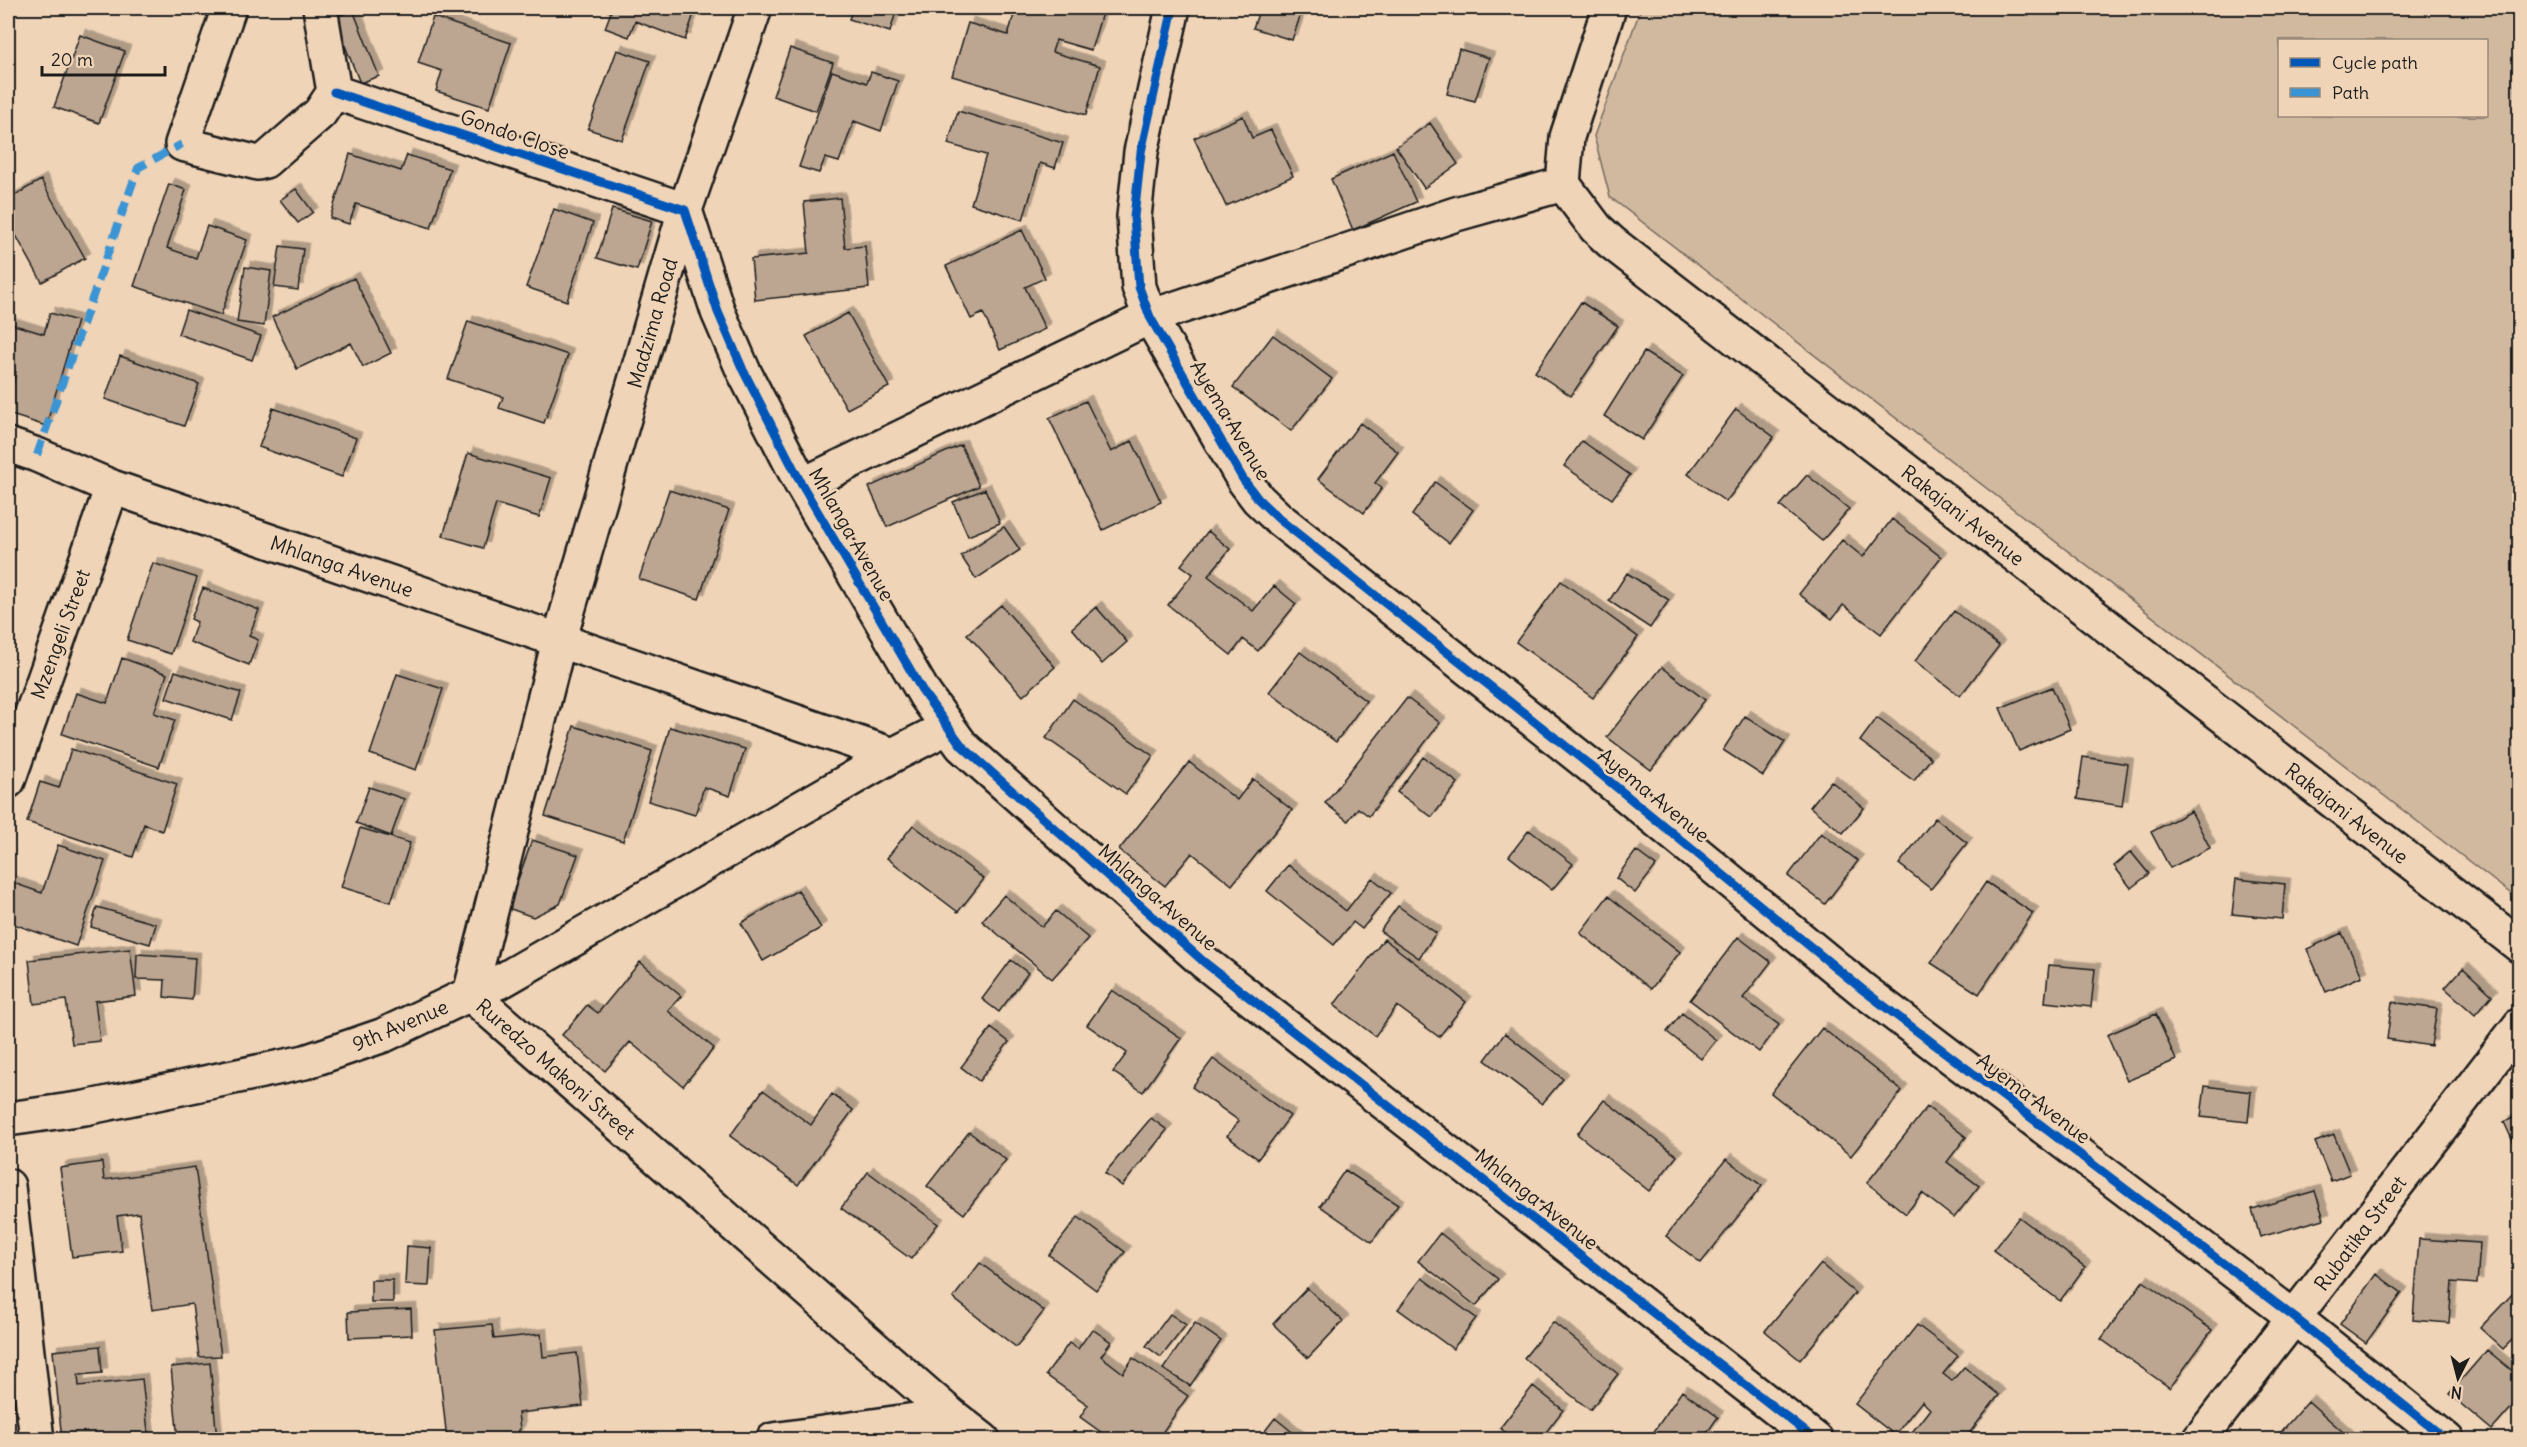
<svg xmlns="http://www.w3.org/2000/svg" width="2527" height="1447" viewBox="0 0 2527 1447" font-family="Delius,sans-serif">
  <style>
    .green { fill: #d1b9a0; stroke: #766a5e; stroke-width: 1.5; fill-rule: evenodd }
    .building { fill: #bca691; stroke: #1c1c1c; stroke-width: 1.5; filter: url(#shadow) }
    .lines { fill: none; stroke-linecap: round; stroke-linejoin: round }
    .minor-casing { stroke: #1c1c1c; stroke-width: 38 }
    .minor { stroke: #f0d4b7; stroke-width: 33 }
    .quiet { stroke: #3a94d4; stroke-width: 8; stroke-dasharray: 15 8; stroke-linecap: butt }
    .cycleway-casing { stroke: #f0d4b7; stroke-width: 13 }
    .cycleway { stroke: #0057b8; stroke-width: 9 }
    .labels { text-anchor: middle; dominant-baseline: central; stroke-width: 5; stroke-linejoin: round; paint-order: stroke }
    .street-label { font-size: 20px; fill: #1c1c1c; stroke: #f0d4b7 }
  </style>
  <defs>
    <filter id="shadow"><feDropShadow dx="5.5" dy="-5.5" stdDeviation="0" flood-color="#0004"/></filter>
  </defs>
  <rect width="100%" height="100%" fill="#f0d4b7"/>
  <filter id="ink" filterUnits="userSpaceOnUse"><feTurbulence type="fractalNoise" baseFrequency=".0167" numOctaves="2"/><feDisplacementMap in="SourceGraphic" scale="12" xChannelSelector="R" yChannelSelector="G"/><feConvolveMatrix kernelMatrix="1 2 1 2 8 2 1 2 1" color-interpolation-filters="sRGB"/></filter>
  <g filter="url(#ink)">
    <path class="green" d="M1641,8h878v892l-909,-703 -16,-61zM2280,40h206v76h-206z"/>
    <path class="building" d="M369,8h61v2z
      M598,8h98l-11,32 -50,-19 -6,16 -24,-9 6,-16z
      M853,8h44l-7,24 -41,-13z
      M1016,8h68l18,5 -11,37 -35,-10 -4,12 48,14 -14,49 -134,-39 16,-53 40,12z
      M1260,8h43l-11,32 -39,-12z
      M353,10l26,66 -19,7 -26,-65z
      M433,17l78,26 -22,65 -53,-17 6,-20 -24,-8z
      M80,35l45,16 -26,72 -45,-16z
      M790,48l43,15 -17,48 -43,-15z
      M1459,49l30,9 -14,43 -28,-7z
      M617,50l33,11 -28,79 -34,-11z
      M832,71l35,12 4,-11 27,9 -17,50 -27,-10 -15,41 -14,-4 -6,15 -20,-6z
      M958,111l105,32 -8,25 -15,-5 -17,57 -52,-16 15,-49 -38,-11z
      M1243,116l9,22 19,-8 22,46 -67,30 -32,-68z
      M1430,123l28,41 -34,24 -28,-41z
      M1393,151l23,51 -63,28 -22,-51z
      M350,154l51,17 6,-16 43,14 -19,59 -75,-24 -7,20 -19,-6z
      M41,180l44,78 -43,24 -34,-61v-22z
      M169,184l17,6 -19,58 29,10 11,-32 40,14 -26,75 -87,-29z
      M296,189l17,23 -15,11 -18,-23z
      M840,198l5,50 20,-2 4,42 -114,12 -4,-41 58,-6 -5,-51z
      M554,209l39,14 -26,78 -41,-14z
      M612,209l40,12 -15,49 -40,-12z
      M1022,230l23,48 -20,9 20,42 -45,21 -17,-37 -12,6 -25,-53z
      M280,246l23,3 -5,41 -24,-3z
      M245,267l26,4 -7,55 -27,-4z
      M354,278l37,75 -28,14 -12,-24 -54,26 -25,-52z
      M1581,302l37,24 -47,70 -36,-24z
      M186,310l75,26 -9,24 -74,-26z
      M50,313l27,8 -31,105 -38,-12v-14l8,-28 -8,-3v-46l36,11z
      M848,313l41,74 -42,22 -41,-73z
      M468,321l100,34 -24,68 -45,-15 4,-11 -55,-18z
      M1273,335l59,44 -41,52 -58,-44z
      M1644,352l39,24 -41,64 -38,-24z
      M120,356l79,28 -15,42 -79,-27z
      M1086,401l25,51 21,-11 29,61 -58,28 -54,-112z
      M273,408l83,30 -14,39 -83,-30z
      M1736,409l38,28 -48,65 -38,-28z
      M1360,423l38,29 -23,31 7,5 -18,25 -46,-34z
      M1582,441l48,34 -18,24 -48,-33z
      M961,445l18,41 -92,41 -18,-40z
      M468,453l83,25 -12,39 -43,-13 -13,44 -40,-12z
      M1807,475l42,34 -27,32 -42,-35z
      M1435,482l38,28 -24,33 -37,-28z
      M985,489l15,34 -32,13 -15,-34z
      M669,490l60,20 -30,89 -60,-20z
      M1892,519l49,38 -60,77 -38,-29 -11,14 -33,-25 43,-54 21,17z
      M1004,527l16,23 -44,29 -15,-23z
      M1208,531l22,18 -22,27 45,35 21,-25 22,18 -38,47 -15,-12 -12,16 -63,-50 25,-31 -12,-9z
      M153,563l44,15 -26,76 -44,-14z
      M1627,573l42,27 -19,28 -41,-27z
      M1561,581l77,56 -45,61 -77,-56z
      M203,588l56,22 -10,26 9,4 -9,25 -59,-23 7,-20 -6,-3z
      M1001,605l54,62 -32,29 -56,-62z
      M1096,607l31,35 -25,22 -30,-36z
      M1954,611l45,35 -39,50 -45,-35z
      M1300,652l66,49 -30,41 -67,-50z
      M122,658l45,16 -13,39 21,7 -16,47 -97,-33 14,-41 31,10z
      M1662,667l43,33 -54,70 -44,-33z
      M175,671l66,22 -9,27 -66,-22z
      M397,674l46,15 -27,81 -46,-16z
      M2052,687l18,42 -51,22 -19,-43z
      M1407,698l33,25 -71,93 -11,-8 -10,13 -23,-18z
      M1073,699l80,57 -27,38 -80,-56z
      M1745,716l40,26 -22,34 -40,-26z
      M1877,718l54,40 -17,23 -54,-40z
      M574,726l78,25 -29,90 -78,-25z
      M670,727l75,22 -15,47 -26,-9 -9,28 -47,-14z
      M71,749l106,35 -15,47 -18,-7 -11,33 -106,-35 13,-40 19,6z
      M1423,757l35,26 -26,34 -35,-25z
      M2083,757l45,7 -6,42 -45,-7z
      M1189,762l48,38 16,-21 39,31 -60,75 -40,-32 -27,33 -46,-36z
      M1831,781l33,27 -21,25 -33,-26z
      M369,787l35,12 -13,37 -35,-13z
      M2191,811l19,37 -40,20 -19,-36z
      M1935,818l32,25 -36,46 -32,-25z
      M913,825l71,54 -26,33 -71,-54z
      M360,828l50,15 -19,59 -50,-15z
      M1529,830l44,34 -21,26 -43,-34z
      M1821,833l37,28 -33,43 -37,-28z
      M532,840l46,15 -18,49 -27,13 -25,-9z
      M58,845l47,16 -29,85 -68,-24v-41l34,12z
      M1636,851l20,15 -21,27 -19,-15z
      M2131,852l18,22 -18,14 -17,-22z
      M1288,865l58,46 26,-33 19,15 -29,36 -9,-7 -19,23 -67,-54z
      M2236,879l49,5 -3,35 -50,-5z
      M1986,882l47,31 -54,81 -48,-31z
      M798,890l23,38 -58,33 -22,-38z
      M1004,895l38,32 14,-16 32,27 -36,41 -70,-58z
      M1608,896l72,56 -29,37 -71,-56z
      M1398,906l38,27 -17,25 -39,-27z
      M97,907l59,17 -6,20 -59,-17z
      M2342,933l20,43 -36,16 -19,-43z
      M1738,937l33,25 -28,36 36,27 -20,27 -69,-52z
      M1384,939l82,63 -27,35 -42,-31 -22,30 -41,-31z
      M130,949l6,47 -41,5 5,40 -28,3 -6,-44 -32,4 -5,-44z
      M137,954l58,4 -3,42 -28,-3 1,-17 -29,-1z
      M1011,960l17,13 -29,39 -17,-13z
      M640,962l41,34 -13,15 46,37 -31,38 -53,-44 -25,29 -43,-36 25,-30 11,8z
      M2049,965l46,4 -4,38 -46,-5z
      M2463,968l29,27 -17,20 -30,-27z
      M1112,990l69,48 -38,54 -30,-20 14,-19 -40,-28z
      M2392,1002l45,7 -6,37 -44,-7z
      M1682,1013l34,27 -15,19 -34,-27z
      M2156,1014l20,46 -49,21 -20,-46z
      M991,1028l18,14 -30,39 -18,-14z
      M1822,1028l80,63 -51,65 -80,-63z
      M1505,1033l58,46 -21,25 -57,-44z
      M1213,1059l77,57 -32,43 -31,-23 12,-15 -47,-34z
      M2205,1086l46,6 -3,30 -47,-5z
      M763,1090l48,35 21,-31 21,16 -55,75 -68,-49z
      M1604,1100l73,56 -28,35 -72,-57z
      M1927,1107l39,30 -19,25 32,24 -25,32 -32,-25 -16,21 -39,-31z
      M2520,1115v42l-16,-35z
      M1151,1118l16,12 -45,56 -17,-13z
      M969,1132l37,28 -42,54 -37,-28z
      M2334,1135l16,39 -19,7 -16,-39z
      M1726,1159l36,27 -61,77 -35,-27z
      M102,1162l2,18 91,-13 26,189 -22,1 -7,-53 -40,6 -13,-97 -22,3 5,35 -50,6 -12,-89z
      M1345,1170l53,35 -26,37 -52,-36z
      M868,1172l70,52 -27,35 -70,-51z
      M2315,1191l9,28 -64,18 -8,-28z
      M1078,1217l47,35 -29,38 -47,-35z
      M2019,1217l66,50 -25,34 -67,-51z
      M1440,1233l58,46 -22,27 -58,-45z
      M2419,1239l61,4 -3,41 -25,-2 -3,41 -36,-3z
      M407,1246l24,2 -2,38 -24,-1z
      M980,1263l64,48 -28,36 -63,-49z
      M1821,1264l34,29 -55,67 -35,-29z
      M2376,1274l26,19 -36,50 -26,-19z
      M1422,1278l54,40 -23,31 -55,-40z
      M371,1280h22v22h-22z
      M2143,1281l69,49 -42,58 -69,-49z
      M2520,1286v46l-17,17 -23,-21z
      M1307,1288l36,33 -35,37 -35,-34z
      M411,1309l1,26 -63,3 -1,-26z
      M1170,1314l16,11 -25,32 -15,-11z
      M1553,1322l65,52 -28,36 -66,-52z
      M1195,1323l26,18 -31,45 -27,-17z
      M492,1325l2,14 47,-5 2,23 34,-4 6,53 -65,7 2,16 -7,11h-66l-12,-110z
      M1917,1325l41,31 -15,18 9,7 12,-14 35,28 -35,45h-58l24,-31 -8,-8 -27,34 -40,-31z
      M1092,1329l19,13 -10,14 22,17 10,-15 55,38 -31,44h-45l-32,-23 8,-12 -42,-30 23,-32 9,6z
      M100,1346l2,27 -24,2 1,11 63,-7 7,61h-87l-9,-89z
      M2487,1350l33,27v21l-28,32 -43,-36z
      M210,1363l7,77h-39l-7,-73z
      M1533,1386l30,24 -23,30h-25l-15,-12z
      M1682,1391l36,26 -16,23h-54z
      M2308,1401l44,39h-78z
      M1275,1418l27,22h-44z"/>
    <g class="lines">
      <g class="minor-casing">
        <path id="minor" d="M229,8l-47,136 76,19 7,-2 55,-48 14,-21 -14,-84
          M1173,8l-32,144 -7,65 5,70 11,30 93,162 15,20 21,20 313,248 271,223 432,328 152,122
          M1609,8l-42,129 -4,47 33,44 15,14 909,704
          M334,92l351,118 33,102 25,58 59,115 123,210 37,51 242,216 612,478
          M8,445l29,10 75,32 781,268 55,-28
          M802,485l348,-168 306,-103 107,-30
          M893,755l-390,225 -33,14 481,421 32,25
          M8,781l104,-294
          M8,1119l77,-11 220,-46 79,-27 86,-41 89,-353 126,-431 70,-202
          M8,1186l29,254
          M773,1440l178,-25
          M2199,1440l321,-415"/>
      </g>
      <use href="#minor" class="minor"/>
      <path class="quiet" d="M37,455l101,-287 44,-24"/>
      <g class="cycleway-casing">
        <path id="cycleway" d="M1173,8l-32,144 -7,65 5,70 11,30 93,162 15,20 21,20 313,248 271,223 432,328 152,122
          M334,92l351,118 33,102 25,58 59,115 123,210 37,51 242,216 612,478"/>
      </g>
      <use href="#cycleway" class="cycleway"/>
    </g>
  </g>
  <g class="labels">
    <g class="street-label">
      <text transform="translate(515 134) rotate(19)">Gondo Close</text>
      <text transform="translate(652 323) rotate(-74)">Madzima Road</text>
      <text transform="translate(1231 420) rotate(59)">Ayema Avenue</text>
      <text transform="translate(1963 515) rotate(38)">Rakajani Avenue</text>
      <text transform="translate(852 534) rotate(60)">Mhlanga Avenue</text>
      <text transform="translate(342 566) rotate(19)">Mhlanga Avenue</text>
      <text transform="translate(60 634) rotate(-70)">Mzengeli Street</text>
      <text transform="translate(1654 795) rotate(39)">Ayema Avenue</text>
      <text transform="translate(2347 813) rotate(38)">Rakajani Avenue</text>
      <text transform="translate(1158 897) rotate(41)">Mhlanga Avenue</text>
      <text transform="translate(400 1025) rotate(-23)">9th Avenue</text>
      <text transform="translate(556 1069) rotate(41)">Ruredzo Makoni Street</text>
      <text transform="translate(2034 1098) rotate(37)">Ayema Avenue</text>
      <text transform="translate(1537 1199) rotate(38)">Mhlanga Avenue</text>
      <text transform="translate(2360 1233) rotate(-53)">Rubatika Street</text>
    </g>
  </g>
  <rect width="2527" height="1447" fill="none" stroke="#f0d4b7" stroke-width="30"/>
  <rect x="15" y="15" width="2497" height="1417" fill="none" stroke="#1c1c1c" stroke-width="2" filter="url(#ink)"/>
  <rect x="2278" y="39" width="210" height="78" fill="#f0d4b7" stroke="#9b8a79" stroke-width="1.5"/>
  <rect x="2290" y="58" width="30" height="9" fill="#0057b8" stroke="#9b8a79" stroke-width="1.5"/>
  <text x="2332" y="69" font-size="18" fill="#1c1c1c">Cycle path</text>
  <rect x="2290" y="88" width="30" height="9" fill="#3a94d4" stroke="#9b8a79" stroke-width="1.5"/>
  <text x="2332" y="99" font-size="18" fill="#1c1c1c">Path</text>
  <g transform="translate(2458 1378) rotate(186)" stroke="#f0d4b7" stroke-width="4.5" paint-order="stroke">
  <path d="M0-4.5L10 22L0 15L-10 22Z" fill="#1c1c1c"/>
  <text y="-9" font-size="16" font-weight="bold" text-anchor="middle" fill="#1c1c1c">N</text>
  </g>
  <path d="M42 66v9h123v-9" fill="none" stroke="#1c1c1c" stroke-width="3"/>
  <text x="51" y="66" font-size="18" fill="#1c1c1c" stroke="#f0d4b7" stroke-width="4.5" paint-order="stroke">20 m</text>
</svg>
